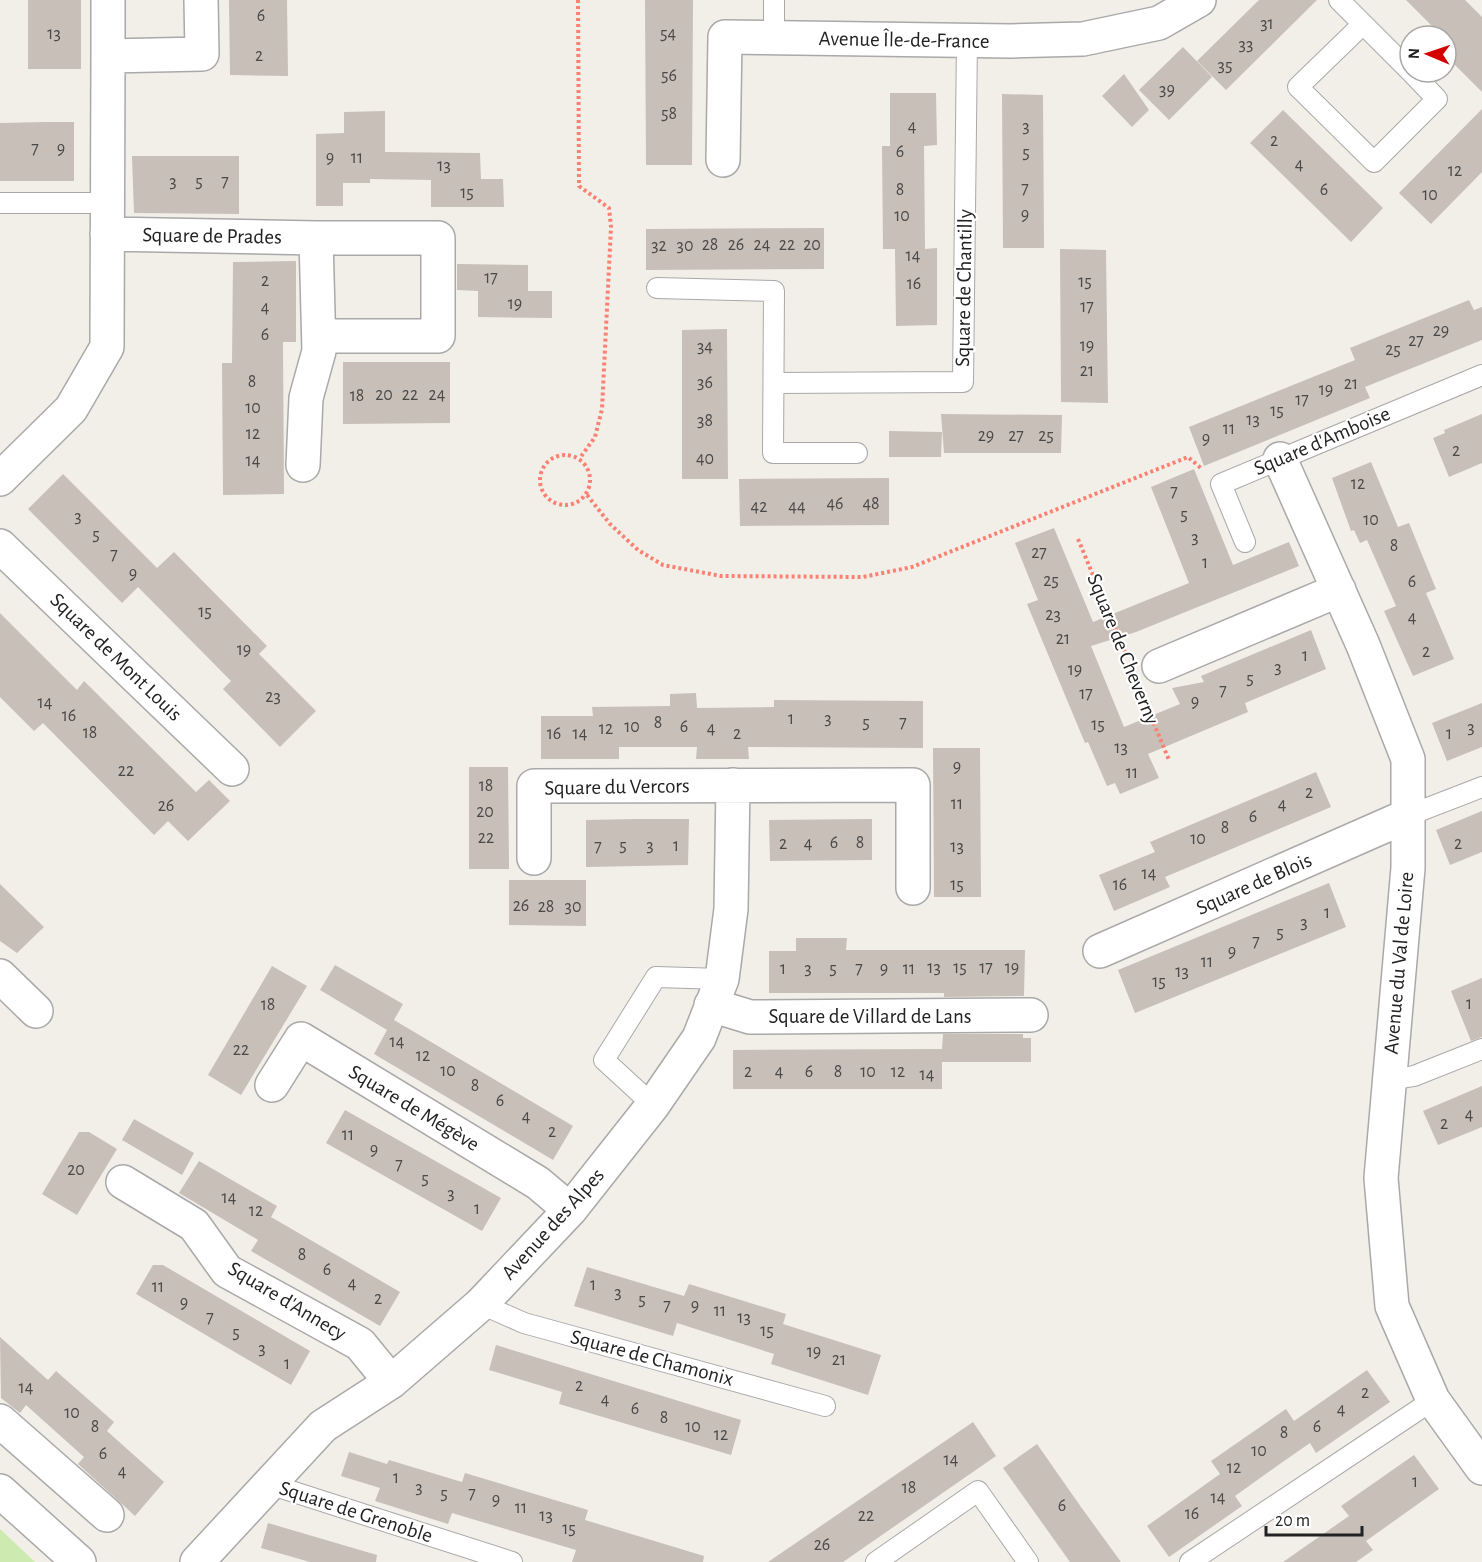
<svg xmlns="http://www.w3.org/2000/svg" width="1482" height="1562" viewBox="0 0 1482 1562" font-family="'Alegreya Sans',sans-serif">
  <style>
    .grass { fill: #cdebb0 }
    .building { fill: #c7bfb8 }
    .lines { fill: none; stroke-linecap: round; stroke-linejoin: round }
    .lane-casing { stroke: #a9a9a9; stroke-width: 22 }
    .street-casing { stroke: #a9a9a9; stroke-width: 36 }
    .path { stroke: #fa8072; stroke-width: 4; stroke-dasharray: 3 3; stroke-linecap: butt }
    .lane { stroke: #fff; stroke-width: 20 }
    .street { stroke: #fff; stroke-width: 33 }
    .labels { text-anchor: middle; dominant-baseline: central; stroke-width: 4.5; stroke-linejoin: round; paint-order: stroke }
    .number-label { font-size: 18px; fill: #4b4948 }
    .street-label { font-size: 21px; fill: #222; stroke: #fff }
  </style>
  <rect width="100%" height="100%" fill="#f2efe9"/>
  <path class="grass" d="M0,1529l35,33h-35z"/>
  <path class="building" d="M28,0h53v69h-53z
    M229,0h58l1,76 -58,-1z
    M645,0h48l-1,165h-46z
    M1259,0h58l-91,90 -29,-29z
    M1406,0h59l17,17v75l-34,-34 8,-7 -10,-11v-4h-4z
    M1183,47l29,30 -43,43 -30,-30z
    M1124,74l25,36 -17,17 -30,-31z
    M890,93h46l1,52 -13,1 1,103 12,-1v77l-41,1 -1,-77h-12l-1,-103h8z
    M1002,94l41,1 1,153h-41z
    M1482,109v63l-51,52 -32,-31z
    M1283,110l100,98 -32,34 -101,-99z
    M385,111v41l95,1 1,26h22l1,28h-73v-27l-61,-1v4h-27v23h-27v-72l28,-1v-21z
    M45,122h29v59h-74v-58z
    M132,156h107v58l-105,-1z
    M824,228v41l-178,1v-41z
    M1060,249l46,1 2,153 -47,-1z
    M296,261v81h-13l1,152 -61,1 -1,-132h10l1,-101z
    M457,264l71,1v26h24v27l-74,-1v-26l-21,-1z
    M1469,300l5,10 8,-3v33l-117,47 5,11 -166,68 -15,-39 166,-67 -5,-12z
    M727,329l1,150h-46v-149z
    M343,362h107v61l-107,1z
    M941,414l121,1 -1,38h-117z
    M1482,414v49l-33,14 -16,-39 12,-5 -1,-3z
    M889,431l53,1 -1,25h-52z
    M1371,462l27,65 11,-4 27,66 -10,4 28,66 -41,17 -29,-65 12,-5 -29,-66 -7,3 -6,-13 -3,1 -19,-53z
    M1194,469l39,96 56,-23 10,24 -163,66 -45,14 33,81 56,-23 -8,-16 32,-6 -3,-6 110,-46 15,39 -81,34 3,9 -100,42 11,24 -39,16 -5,-11 -8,3 -19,-44 -3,1 -23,-55 -35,-84 11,-4 -23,-57 39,-15 39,94 96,-39 -38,-96z
    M63,474l94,94 17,-16 93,94 -8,8 57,57 -36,36 -57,-58 8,-8 -93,-94 -16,16 -94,-94z
    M889,478v47l-149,1 -1,-47z
    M0,613l77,77 7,-9 112,111 13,-12 21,21 -42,40 -20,-20 -14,14 -111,-112 -9,8 -34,-34z
    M696,693l1,15 77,-1v-7l149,1v47l-175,-1 1,12h-53l1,-12h-78v12h-78v-43h52l-1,-9 78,-1v-12z
    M1482,703v44l-35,14 -15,-38z
    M933,748h47l1,149h-47z
    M469,767h39l1,102h-40z
    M1316,772l15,35 -166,70 5,10 -56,24 -15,-36 56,-23 -5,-10z
    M1482,811v41l-32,13 -14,-35z
    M637,819h52l-1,46 -102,2v-47z
    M872,819v41l-102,1 -1,-41z
    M509,880h77v46l-77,-1z
    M1329,883l17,44 -211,86 -17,-43z
    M0,884l44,43 -27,26 -17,-12z
    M796,938h51l-1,12h179l-1,46 -80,1v-4h-175v-42h27z
    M335,965l68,39 -9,16 179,106 -20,34 -179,-106 13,-24 -67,-40z
    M272,966l35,20 -66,109 -33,-20z
    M1482,978v59l-11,4 -20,-50z
    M943,1034h80v4h8v24h-89v27h-209v-39l209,-1z
    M1482,1086v41l-44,18 -15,-34z
    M345,1110l156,88 -19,33 -156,-88z
    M134,1119l60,34 -12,22 -60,-35z
    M79,1132h10l28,17 -40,66 -35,-21z
    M199,1161l78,45 -6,11 129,75 -20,34 -129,-75 7,-11 -79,-47z
    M153,1265h10l147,86 -19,34 -155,-91z
    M587,1267l97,29 5,-12 97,30 -3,10 98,31 -13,40 -97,-31 3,-10 -97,-31 -4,13 -99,-30z
    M0,1337l48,43 8,-9 58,51 -7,9 57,51 -29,34 -57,-52 6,-7 -58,-52 -6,8 -19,-15z
    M496,1345l245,75 -10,35 -172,-51 3,-12 -73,-22z
    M1367,1370l23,32 -74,51 -6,-10 -26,18 -49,35 7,10 -73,51 -22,-31 73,-52 -9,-13 75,-52 8,12z
    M973,1422l23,34 -153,106h-75z
    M1037,1444l44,63 40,55h-51l-67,-94z
    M349,1452l38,12 2,-4 73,22 3,-9 123,37 -3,10 119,36 -1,6h-131l4,-12 -124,-37 -4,11 -73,-23 5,-13 -39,-12z
    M1414,1455l25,34 -73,52 7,9 -17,12h-73l66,-46 -8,-10z
    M268,1523l109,32 -1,7h-66l-49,-14z"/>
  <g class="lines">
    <g class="lane-casing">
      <path id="lane" d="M774,0v38
        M1339,0l71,71
        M1363,24l-65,63 76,75 63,-63 -26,-27
        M0,203h107
        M657,288l117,3 -1,162h84
        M774,383l189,-1 4,-342
        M1245,542l-24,-58 261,-109
        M1407,816l75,-29
        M1390,1080l24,-4 68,-27
        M653,1105l-49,-45 52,-83 66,2
        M481,1304l43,19 301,83
        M269,1484l243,78
        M876,1562l102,-71 50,71
        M1190,1562l243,-162"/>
    </g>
    <g class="street-casing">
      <path id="street" d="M108,0v56
        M723,160l2,-123 286,4 72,-2 76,-16 40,-23
        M107,234l209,4 3,113 -13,47 -3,67
        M316,238h122v98h-119
        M1280,459l83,186 45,114v109l-27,310 11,128 41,94 49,68
        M0,479l71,-70 36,-62 1,-291 94,-2 -1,-54
        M0,546l232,223
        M1159,666l180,-76
        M534,858v-72l379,-1v103
        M1100,951l307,-135
        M0,976l36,35
        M711,1005l39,12 281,-2
        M272,1085l29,-46 237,144 32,27
        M123,1182l71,43 33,46 133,73 31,38
        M0,1421l107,94
        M0,1491l79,71
        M197,1562l126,-136 68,-44 90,-78 89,-94 83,-105 46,-67 23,-59 9,-70 2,-124"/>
    </g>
    <path class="path" d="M578,0l1,186 30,22 2,19 -9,182 -7,28 -15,21
      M540 480a25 25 0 1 1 50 0a25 25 0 1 1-50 0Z
      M587,495l23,29 28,26 25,15 58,11 142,1 49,-10 276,-110 14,12
      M1078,539l49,118
      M1142,695l27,65"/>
    <use href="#lane" class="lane"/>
    <use href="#street" class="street"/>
  </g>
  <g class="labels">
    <g class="number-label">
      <text x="261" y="16">6</text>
      <text x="1267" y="24">31</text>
      <text x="54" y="34">13</text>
      <text x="668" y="34">54</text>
      <text x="1246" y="45">33</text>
      <text x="259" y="56">2</text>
      <text x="1225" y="66">35</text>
      <text x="669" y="76">56</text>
      <text x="1167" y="90">39</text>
      <text x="669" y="114">58</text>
      <text x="912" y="127">4</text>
      <text x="1026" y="127">3</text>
      <text x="1274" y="141">2</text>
      <text x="35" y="149">7</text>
      <text x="61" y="149">9</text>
      <text x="900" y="152">6</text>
      <text x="1026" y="153">5</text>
      <text x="330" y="158">9</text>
      <text x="357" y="158">11</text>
      <text x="1299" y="165">4</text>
      <text x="444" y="166">13</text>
      <text x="1455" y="171">12</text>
      <text x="173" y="182">3</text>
      <text x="199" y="182">5</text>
      <text x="225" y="182">7</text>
      <text x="1025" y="189">7</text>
      <text x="900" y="190">8</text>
      <text x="1324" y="190">6</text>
      <text x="467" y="193">15</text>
      <text x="1430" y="195">10</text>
      <text x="1025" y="215">9</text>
      <text x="902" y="216">10</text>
      <text x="710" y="245">28</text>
      <text x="736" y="245">26</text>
      <text x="762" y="245">24</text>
      <text x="787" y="245">22</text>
      <text x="812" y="245">20</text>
      <text x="659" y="246">32</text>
      <text x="685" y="246">30</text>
      <text x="913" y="256">14</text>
      <text x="491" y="278">17</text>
      <text x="265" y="281">2</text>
      <text x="1085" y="282">15</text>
      <text x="914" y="284">16</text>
      <text x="515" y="304">19</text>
      <text x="1087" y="307">17</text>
      <text x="265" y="308">4</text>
      <text x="1441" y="331">29</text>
      <text x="265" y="335">6</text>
      <text x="1416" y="341">27</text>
      <text x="1087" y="346">19</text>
      <text x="705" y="347">34</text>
      <text x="1393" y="350">25</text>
      <text x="1087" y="371">21</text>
      <text x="252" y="382">8</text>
      <text x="705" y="383">36</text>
      <text x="1351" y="384">21</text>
      <text x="1326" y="390">19</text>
      <text x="384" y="395">20</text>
      <text x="410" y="395">22</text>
      <text x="437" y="395">24</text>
      <text x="357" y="396">18</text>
      <text x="1302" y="400">17</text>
      <text x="253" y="408">10</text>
      <text x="1277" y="411">15</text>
      <text x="1253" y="420">13</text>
      <text x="705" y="421">38</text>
      <text x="1229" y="429">11</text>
      <text x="253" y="434">12</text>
      <text x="986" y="436">29</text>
      <text x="1016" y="436">27</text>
      <text x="1046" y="436">25</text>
      <text x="1206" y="439">9</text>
      <text x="1456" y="451">2</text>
      <text x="705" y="459">40</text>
      <text x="253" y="461">14</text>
      <text x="1358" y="484">12</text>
      <text x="1174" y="492">7</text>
      <text x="835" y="504">46</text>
      <text x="871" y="504">48</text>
      <text x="759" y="507">42</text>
      <text x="797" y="507">44</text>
      <text x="1184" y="515">5</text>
      <text x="78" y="517">3</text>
      <text x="1371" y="520">10</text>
      <text x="96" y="535">5</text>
      <text x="1195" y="538">3</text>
      <text x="1394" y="546">8</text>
      <text x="1039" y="553">27</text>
      <text x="114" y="555">7</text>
      <text x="1205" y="563">1</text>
      <text x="133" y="574">9</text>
      <text x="1051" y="581">25</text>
      <text x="1412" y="582">6</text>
      <text x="205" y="612">15</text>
      <text x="1053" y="615">23</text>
      <text x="1412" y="618">4</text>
      <text x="1063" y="639">21</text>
      <text x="244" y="650">19</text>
      <text x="1426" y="652">2</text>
      <text x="1305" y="656">1</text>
      <text x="1278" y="668">3</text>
      <text x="1075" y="670">19</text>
      <text x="1250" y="679">5</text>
      <text x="1223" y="691">7</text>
      <text x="1086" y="694">17</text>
      <text x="273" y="697">23</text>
      <text x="1195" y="702">9</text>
      <text x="45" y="703">14</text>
      <text x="69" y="716">16</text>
      <text x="791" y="719">1</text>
      <text x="828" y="719">3</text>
      <text x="658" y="723">8</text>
      <text x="866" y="723">5</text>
      <text x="903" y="723">7</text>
      <text x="1098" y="725">15</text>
      <text x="632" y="727">10</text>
      <text x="684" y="727">6</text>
      <text x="1471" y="728">3</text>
      <text x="606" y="729">12</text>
      <text x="711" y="729">4</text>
      <text x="90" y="733">18</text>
      <text x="554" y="734">16</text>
      <text x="580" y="734">14</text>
      <text x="737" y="734">2</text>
      <text x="1449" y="734">1</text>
      <text x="1121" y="748">13</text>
      <text x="957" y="767">9</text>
      <text x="126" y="771">22</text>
      <text x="1132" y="773">11</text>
      <text x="486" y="786">18</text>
      <text x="1309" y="793">2</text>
      <text x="957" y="804">11</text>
      <text x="1282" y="805">4</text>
      <text x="166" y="806">26</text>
      <text x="485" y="812">20</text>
      <text x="1253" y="817">6</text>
      <text x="1225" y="828">8</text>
      <text x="486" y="838">22</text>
      <text x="1198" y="839">10</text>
      <text x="834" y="843">6</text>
      <text x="860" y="843">8</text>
      <text x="783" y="844">2</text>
      <text x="808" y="844">4</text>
      <text x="1458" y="844">2</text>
      <text x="623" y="846">5</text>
      <text x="650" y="846">3</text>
      <text x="676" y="846">1</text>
      <text x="598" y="847">7</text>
      <text x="957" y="847">13</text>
      <text x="1149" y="874">14</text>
      <text x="957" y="885">15</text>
      <text x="1120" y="885">16</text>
      <text x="521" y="906">26</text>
      <text x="546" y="907">28</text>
      <text x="573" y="907">30</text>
      <text x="1327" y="913">1</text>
      <text x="1304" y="923">3</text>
      <text x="1280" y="933">5</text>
      <text x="1256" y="942">7</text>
      <text x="1232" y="952">9</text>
      <text x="1207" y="962">11</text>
      <text x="934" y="968">13</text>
      <text x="960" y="968">15</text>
      <text x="986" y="968">17</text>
      <text x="1012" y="968">19</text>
      <text x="783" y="969">1</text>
      <text x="808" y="969">3</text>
      <text x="833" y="969">5</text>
      <text x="859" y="969">7</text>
      <text x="884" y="969">9</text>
      <text x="909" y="969">11</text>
      <text x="1182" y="972">13</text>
      <text x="1159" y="982">15</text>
      <text x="1469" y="1004">1</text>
      <text x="268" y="1005">18</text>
      <text x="397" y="1042">14</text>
      <text x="241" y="1050">22</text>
      <text x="423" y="1056">12</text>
      <text x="448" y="1071">10</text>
      <text x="748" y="1072">2</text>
      <text x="779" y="1072">4</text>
      <text x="809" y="1072">6</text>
      <text x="838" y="1072">8</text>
      <text x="868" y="1072">10</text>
      <text x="898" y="1072">12</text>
      <text x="927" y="1075">14</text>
      <text x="475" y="1086">8</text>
      <text x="500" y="1101">6</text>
      <text x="1469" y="1115">4</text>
      <text x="526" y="1117">4</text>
      <text x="1444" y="1124">2</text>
      <text x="552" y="1132">2</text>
      <text x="348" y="1135">11</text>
      <text x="374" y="1150">9</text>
      <text x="399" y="1165">7</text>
      <text x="76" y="1170">20</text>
      <text x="425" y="1179">5</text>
      <text x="451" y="1194">3</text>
      <text x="229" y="1198">14</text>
      <text x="477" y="1209">1</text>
      <text x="256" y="1211">12</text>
      <text x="302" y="1255">8</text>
      <text x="327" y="1270">6</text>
      <text x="352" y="1284">4</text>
      <text x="593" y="1285">1</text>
      <text x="158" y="1287">11</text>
      <text x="618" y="1293">3</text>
      <text x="378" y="1299">2</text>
      <text x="642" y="1300">5</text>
      <text x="184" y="1303">9</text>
      <text x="667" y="1306">7</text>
      <text x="695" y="1306">9</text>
      <text x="720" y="1311">11</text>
      <text x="210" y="1318">7</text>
      <text x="744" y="1318">13</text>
      <text x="767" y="1331">15</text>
      <text x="236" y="1333">5</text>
      <text x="262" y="1349">3</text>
      <text x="814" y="1352">19</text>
      <text x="839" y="1360">21</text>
      <text x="287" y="1364">1</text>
      <text x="579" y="1386">2</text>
      <text x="26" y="1388">14</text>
      <text x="1365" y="1393">2</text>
      <text x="605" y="1400">4</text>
      <text x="635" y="1409">6</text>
      <text x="1341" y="1410">4</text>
      <text x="72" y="1413">10</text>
      <text x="664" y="1418">8</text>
      <text x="95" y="1427">8</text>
      <text x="693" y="1427">10</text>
      <text x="1317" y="1427">6</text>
      <text x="1284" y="1433">8</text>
      <text x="721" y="1435">12</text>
      <text x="1259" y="1451">10</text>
      <text x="103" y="1454">6</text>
      <text x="951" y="1460">14</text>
      <text x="1234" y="1468">12</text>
      <text x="122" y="1472">4</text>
      <text x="396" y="1478">1</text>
      <text x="1415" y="1482">1</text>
      <text x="419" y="1488">3</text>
      <text x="909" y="1488">18</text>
      <text x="444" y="1494">5</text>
      <text x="472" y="1494">7</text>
      <text x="1218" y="1498">14</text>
      <text x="496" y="1500">9</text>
      <text x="1062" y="1506">6</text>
      <text x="521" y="1508">11</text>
      <text x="1192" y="1514">16</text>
      <text x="546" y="1516">13</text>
      <text x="866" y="1516">22</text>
      <text x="569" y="1529">15</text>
      <text x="822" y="1545">26</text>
    </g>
    <g class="street-label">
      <text transform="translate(904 40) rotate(1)">Avenue Île-de-France</text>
      <text transform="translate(212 236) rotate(1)">Square de Prades</text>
      <text transform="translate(964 288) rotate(-89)">Square de Chantilly</text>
      <text transform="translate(1322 441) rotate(-23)">Square d'Amboise</text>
      <text transform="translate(1123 649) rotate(68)">Square de Cheverny</text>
      <text transform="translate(116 657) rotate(44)">Square de Mont Louis</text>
      <text transform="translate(617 787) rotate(-1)">Square du Vercors</text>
      <text transform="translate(1254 884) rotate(-24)">Square de Blois</text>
      <text transform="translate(1399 963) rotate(-85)">Avenue du Val de Loire</text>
      <text x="870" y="1016">Square de Villard de Lans</text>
      <text transform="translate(414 1108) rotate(31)">Square de Mégève</text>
      <text transform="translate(553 1224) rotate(-48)">Avenue des Alpes</text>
      <text transform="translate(287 1301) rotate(31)">Square d'Annecy</text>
      <text transform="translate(652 1358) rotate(15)">Square de Chamonix</text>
      <text transform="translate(356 1512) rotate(18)">Square de Grenoble</text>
    </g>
  </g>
  <g transform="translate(1428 54) rotate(272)"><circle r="28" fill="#ffffff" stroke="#a7a7a7" stroke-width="1.5"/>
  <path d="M0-4.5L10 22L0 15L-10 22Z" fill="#d40000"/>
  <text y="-9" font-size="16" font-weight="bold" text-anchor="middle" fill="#222222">N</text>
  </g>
  <path d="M1266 1526v9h96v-9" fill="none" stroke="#222222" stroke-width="3"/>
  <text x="1275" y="1526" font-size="18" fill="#222222" stroke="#ffffff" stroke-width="4.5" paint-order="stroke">20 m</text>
</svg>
